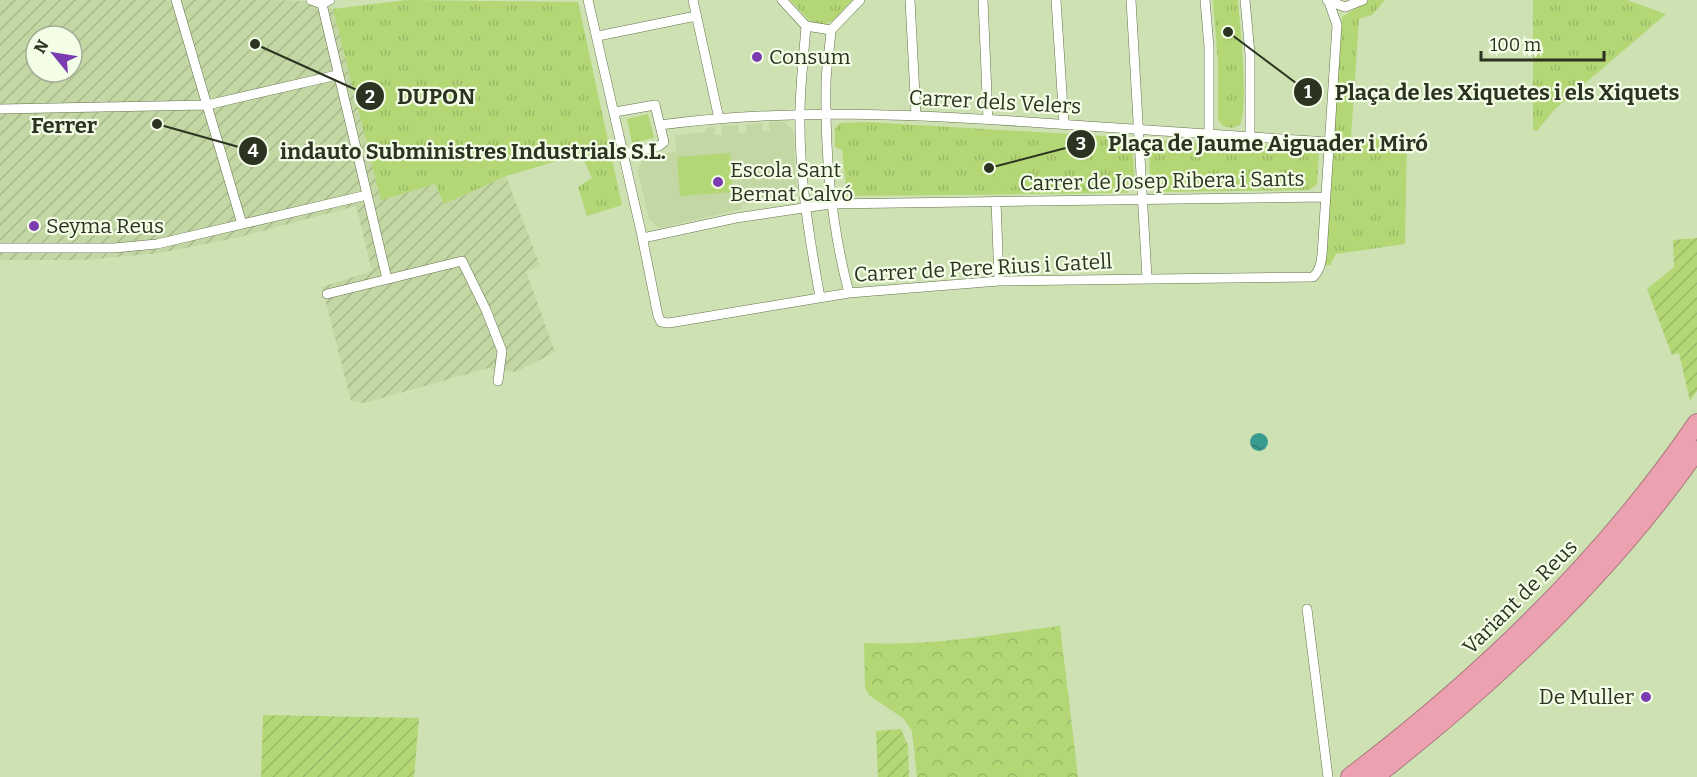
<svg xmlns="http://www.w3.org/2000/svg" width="1697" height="777" viewBox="0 0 1697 777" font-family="Bitter,serif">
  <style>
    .built { fill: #c2d7a3 }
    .industrial { fill: url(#industrial-furrows); fill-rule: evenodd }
    .grass { fill: url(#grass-tufts) }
    .forest { fill: url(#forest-crowns) }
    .garden { fill: url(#garden-furrows) }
    .pitch { fill: #b3d775 }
    .water { fill: url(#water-ripples) }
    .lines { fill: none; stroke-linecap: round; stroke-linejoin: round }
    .street-casing { stroke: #64744a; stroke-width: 10 }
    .highway-casing { stroke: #a97a7f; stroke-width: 20 }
    .street { stroke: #fff; stroke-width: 9 }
    .highway { stroke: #eca1b1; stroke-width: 18 }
    .poi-dot { fill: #7b3cb1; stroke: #f4fee7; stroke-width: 2 }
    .labels { text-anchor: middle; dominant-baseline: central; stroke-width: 4.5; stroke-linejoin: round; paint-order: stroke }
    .poi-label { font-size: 21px; fill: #2c3321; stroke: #f4fee7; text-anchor: start }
    .street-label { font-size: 21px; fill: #2c3321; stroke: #f4fee7 }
    .neighbourhood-label { font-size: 22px; font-weight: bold; fill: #2c3321; stroke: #f4fee7 }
    .leader { fill: none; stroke: #2c3321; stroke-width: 2 }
    .callout-dot { fill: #2c3321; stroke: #f4fee7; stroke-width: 2 }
    .mark-label { font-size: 18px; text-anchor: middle; font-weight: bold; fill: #fff }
    .callout-label { font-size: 22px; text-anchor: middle; font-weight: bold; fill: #2c3321; stroke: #f4fee7; stroke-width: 4.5; stroke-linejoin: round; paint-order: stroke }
  </style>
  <defs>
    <pattern id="industrial-furrows" width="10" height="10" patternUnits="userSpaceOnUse" patternTransform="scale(1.5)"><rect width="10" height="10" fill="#c2d7a3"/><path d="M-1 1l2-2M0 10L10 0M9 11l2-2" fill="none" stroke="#a7b98c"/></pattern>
    <pattern id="grass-tufts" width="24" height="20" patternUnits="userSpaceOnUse" patternTransform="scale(1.5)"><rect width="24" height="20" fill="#b3d775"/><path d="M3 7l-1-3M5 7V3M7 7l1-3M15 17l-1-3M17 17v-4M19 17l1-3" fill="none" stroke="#9ab965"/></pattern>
    <pattern id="forest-crowns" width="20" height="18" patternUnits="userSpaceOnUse" patternTransform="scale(1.5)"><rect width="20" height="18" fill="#b3d775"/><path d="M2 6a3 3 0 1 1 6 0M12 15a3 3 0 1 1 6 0" fill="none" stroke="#9ab965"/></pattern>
    <pattern id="garden-furrows" width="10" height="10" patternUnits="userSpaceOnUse" patternTransform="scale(1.5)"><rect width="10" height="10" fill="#b3d775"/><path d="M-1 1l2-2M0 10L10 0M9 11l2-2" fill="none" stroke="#9ab965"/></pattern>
    <pattern id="water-ripples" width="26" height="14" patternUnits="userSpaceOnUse" patternTransform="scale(1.5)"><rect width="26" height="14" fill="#399b90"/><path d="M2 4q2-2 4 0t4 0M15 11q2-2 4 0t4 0" fill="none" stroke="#307f75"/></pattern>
  </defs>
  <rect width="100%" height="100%" fill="#cee1b3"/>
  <path class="built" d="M769,122h15l9,8 4,63 -7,8 -48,3v5l-83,19 -10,-9 -11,-48 5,-12 33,-8 -1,-16 31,-3v-4l9,-1v8h7v-9l16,-1v8h8v-8l16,-2v8h8z"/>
  <path class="industrial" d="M0,0h268l40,1 25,8 48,190 54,-15 9,20 62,-28 34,90 -14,5 29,81 -39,20 -27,-4 -125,35 -13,-2 -29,-114 50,-16 -16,-65 -121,32 -75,15 -77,7h-83zM36,36h36v36h-36z"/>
  <path class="grass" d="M407,0l171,2 44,203 -35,11 -9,-29 14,-9 -11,-24 -75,22 -62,28 -9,-20 -54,16 -48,-191z
    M790,0h62l-18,20 -10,5 -14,-4z
    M1213,0h25c2,26 11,104 2,125l-8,3 -9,-2 -5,-6v-56z
    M1369,0h16l-13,15 -13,4 -8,118 56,3 -2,104 -69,10 -6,11h-5l17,-248z
    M1533,0h94l39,14 -112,96 -17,21 -4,-1z
    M648,114l6,24 -22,5 -5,-24z
    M867,122l255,15 10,8 3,40 -8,8 -280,3 -5,-46 -7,-3v-19l5,-5z
    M1156,140l155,8 8,7 -2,29 -7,6 -152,2 -8,-7 -1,-41z"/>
  <path class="forest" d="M1060,626l18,151h-161l-5,-46 -8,-12 -35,-24 -4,-7 -1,-45c67,4 130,-9 196,-17z"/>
  <path class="garden" d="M1697,238v153l-7,10 -11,-48 -7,2 -25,-66 27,-22 -1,-27z
    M263,715l156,3 -5,59h-153z
    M901,729l7,17 1,31h-31l-2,-46z"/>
  <path class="pitch" d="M730,153l3,39 -53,4 -3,-39z
    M1006,159l14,23 -15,9 -14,-22z"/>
  <path class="water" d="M1250 442a9 9 0 1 1 18 0a9 9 0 1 1-18 0Z"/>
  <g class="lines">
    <g class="street-casing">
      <path id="street" d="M176,0l66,224
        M311,0l11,4 8,-4
        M588,0l54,236 16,80 3,6 8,1 180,-30 150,-12 314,-4c10,-9 9,-24 10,-37l14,-215 -8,-23
        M693,0l26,119
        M782,0l24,26 25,4 29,-30
        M910,0l6,115
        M983,0l5,119
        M1056,0l8,124
        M1131,0l16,278
        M1205,0l4,47v86
        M1245,0l5,54v82
        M1327,0l18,7 18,-7
        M322,4l65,275
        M806,26c-2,29 -6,58 -6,88 -1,62 9,122 20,183
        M831,30c-1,18 -5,36 -5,55 -1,70 5,140 23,208
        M598,36l98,-20
        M0,109l207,-4 130,-30
        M615,112l40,-7 9,37 -5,4 -35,8
        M660,125c128,-17 254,-11 382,-2 95,6 191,13 286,19
        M996,201l3,80
        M643,238l93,-20 94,-14 495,-7
        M0,248h114l43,-4 210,-49
        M327,294l135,-33 24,49 16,41 -4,30
        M1307,609l21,168"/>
    </g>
    <g class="highway-casing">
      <path id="highway" d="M1350,777c133,-101 253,-216 347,-354
        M1374,777c121,-94 235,-201 323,-327"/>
    </g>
    <use href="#street" class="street"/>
    <use href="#highway" class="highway"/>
  </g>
  <g class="poi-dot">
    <circle cx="757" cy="57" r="6"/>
    <circle cx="718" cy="182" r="6"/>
    <circle cx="34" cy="226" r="6"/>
    <circle cx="1646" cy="697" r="6"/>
  </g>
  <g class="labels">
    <g class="poi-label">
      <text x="769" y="57">Consum</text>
      <text x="730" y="170">Escola Sant<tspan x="730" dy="24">Bernat Calvó</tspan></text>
      <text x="46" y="226">Seyma Reus</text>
      <text x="1634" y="697" text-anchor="end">De Muller</text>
    </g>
    <g class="street-label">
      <text transform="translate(995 102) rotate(3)">Carrer dels Velers</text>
      <text transform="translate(1162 181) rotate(-1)">Carrer de Josep Ribera i Sants</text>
      <text transform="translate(983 268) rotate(-3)">Carrer de Pere Rius i Gatell</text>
      <text transform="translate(1520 597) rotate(-45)">Variant de Reus</text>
    </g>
    <g class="neighbourhood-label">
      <text x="64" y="125">Ferrer</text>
    </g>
  </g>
  <path class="leader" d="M1228 32L1308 92M255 44L370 96M989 168L1081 144M157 124L253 151"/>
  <g class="callout-dot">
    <circle cx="1228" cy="32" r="6"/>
    <circle cx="255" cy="44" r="6"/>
    <circle cx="989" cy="168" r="6"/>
    <circle cx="157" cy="124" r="6"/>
    <circle cx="1308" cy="92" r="15"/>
    <circle cx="370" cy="96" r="15"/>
    <circle cx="1081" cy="144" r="15"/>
    <circle cx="253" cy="151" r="15"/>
  </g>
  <g class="mark-label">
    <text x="1308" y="98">1</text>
    <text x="370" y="103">2</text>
    <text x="1081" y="150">3</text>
    <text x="253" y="157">4</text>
  </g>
  <g class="callout-label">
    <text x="1507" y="100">Plaça de les Xiquetes i els Xiquets</text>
    <text x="436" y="104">DUPON</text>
    <text x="1268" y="151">Plaça de Jaume Aiguader i Miró</text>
    <text x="473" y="159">indauto Subministres Industrials S.L.</text>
  </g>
  <g transform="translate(54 54) rotate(300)"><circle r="28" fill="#f4fee7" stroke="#a4ad98" stroke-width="1.5"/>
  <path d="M0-4.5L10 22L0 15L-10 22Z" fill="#7b3cb1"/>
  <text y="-9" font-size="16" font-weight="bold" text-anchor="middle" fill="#2c3321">N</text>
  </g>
  <path d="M1481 51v9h123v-9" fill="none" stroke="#2c3321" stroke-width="3"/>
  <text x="1490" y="51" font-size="18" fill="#2c3321" stroke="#f4fee7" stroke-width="4.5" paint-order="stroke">100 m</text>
</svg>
